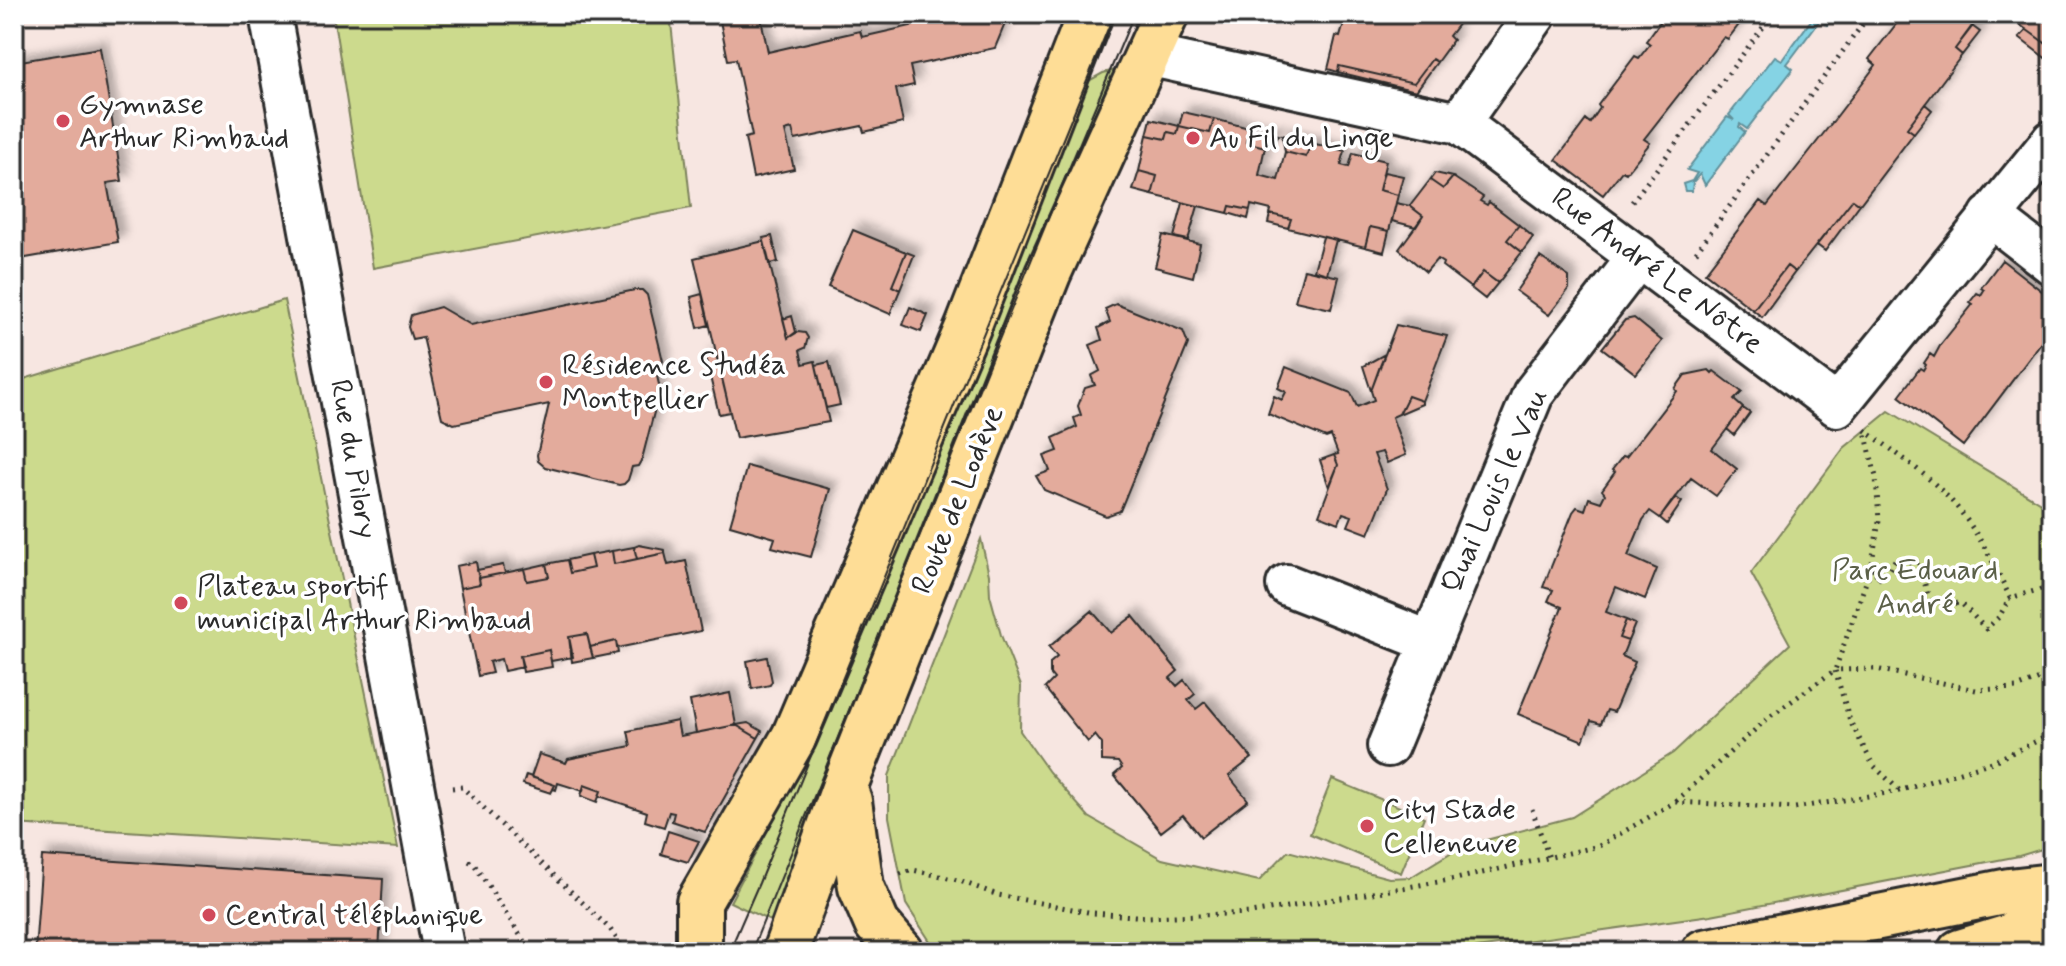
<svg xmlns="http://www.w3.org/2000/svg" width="2066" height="966" viewBox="0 0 2066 966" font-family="Mynerve,sans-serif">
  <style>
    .green { fill: #ccda8d; stroke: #7c825c; stroke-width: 2 }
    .water { fill: #85d3e4; stroke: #61909a; stroke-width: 2 }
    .building { fill: #e3ab9c; stroke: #2b2b2b; stroke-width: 2; filter: url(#shadow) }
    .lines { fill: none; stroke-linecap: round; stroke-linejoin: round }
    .minor-casing { stroke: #2b2b2b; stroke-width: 46 }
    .major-casing { stroke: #2b2b2b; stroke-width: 50 }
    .path { stroke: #2b2b2b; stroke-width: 5; stroke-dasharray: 2 6; stroke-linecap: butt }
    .minor { stroke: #fff; stroke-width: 40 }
    .major { stroke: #fedd96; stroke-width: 44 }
    .tram { stroke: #2b2b2b; stroke-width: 2 }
    .poi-dot { fill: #d1495b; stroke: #fff; stroke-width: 3 }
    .labels { text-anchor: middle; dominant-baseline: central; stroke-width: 7; stroke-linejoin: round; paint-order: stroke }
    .poi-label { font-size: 30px; fill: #2b2b2b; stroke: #fff; text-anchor: start }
    .street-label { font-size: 30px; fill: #2b2b2b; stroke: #fff }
    .park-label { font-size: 30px; fill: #5b6048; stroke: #fff }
  </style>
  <defs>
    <filter id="shadow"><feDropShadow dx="7" dy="-7" stdDeviation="4" flood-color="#0004"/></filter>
  </defs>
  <rect width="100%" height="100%" fill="#f7e6e1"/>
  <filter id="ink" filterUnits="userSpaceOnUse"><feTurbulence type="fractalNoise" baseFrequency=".0125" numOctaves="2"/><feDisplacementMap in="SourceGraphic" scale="16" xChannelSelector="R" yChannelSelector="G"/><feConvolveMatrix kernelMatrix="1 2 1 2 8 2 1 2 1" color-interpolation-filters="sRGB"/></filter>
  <g filter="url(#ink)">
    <path class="green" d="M333,14h337l21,194 -318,60z
      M1124,68l-337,861 -57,-27 59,-112 285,-701 29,-16z
      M284,300l114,548 -384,-24v-442z
      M1889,411l163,99v336l-33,10 -308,59 -263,37h-511l-31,-48 -17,-87v-41l92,-237 8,36 1,20 11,40 20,51 -1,45 29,41 40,45 73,42 97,22 29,-30 101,27 22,-1 49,-30 112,-30 101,-64 117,-109 -39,-71 93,-125z
      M1332,779l92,38 -23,56 -91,-39z"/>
    <path class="water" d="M1812,14h23l-8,11 -7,-5 -33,44 6,5 -46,60 -7,-5 -1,3 6,5 -40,53 -5,-11 -7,8 -1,9h-7l-2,-7 9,-3 5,-8 -10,-3 40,-53 7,3 -5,-5 46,-59 7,4 32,-44z"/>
    <path class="building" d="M751,14h9l8,38 92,-21 2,6 49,-11 5,-12h93l-14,34 -85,18 4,19 -18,4 7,34 -39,9 -2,-6 -67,14 -3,-11 -7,2 9,38 -41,9 -8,-40 7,-2 -16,-77 -8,1 -8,-39z
      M1341,14h125l-17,22 4,4 -16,22 -5,-3 -18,24 -75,-17 -1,6 -10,-3 8,-33 4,1 4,-14 -5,-2z
      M1666,14h81l-19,25 -4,-2 -80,102 6,4 -24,30 -4,-2 -19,24 -47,-35 30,-40 4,3 10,-15 -2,-3 37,-49 4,2 11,-14 -4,-3z
      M1904,14h78l-27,35 7,6 -55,73 7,5 -54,71 -7,-5 -58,73 -8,-6 -34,44 -48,-37 55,-72 7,5 67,-86 42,-55 -7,-6z
      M2005,14h47v34l-25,-18z
      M1972,26l8,6 -18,23 -7,-6z
      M2027,30l25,18v6l-4,6 -29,-22z
      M100,48l22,133 -15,2 11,59 -104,18v-198z
      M1432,59l5,3 -21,29 -78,-19 1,-6 75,17z
      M1925,104l7,6 -18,23 -7,-5z
      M1183,112l31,7 -4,14 -31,-7z
      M1151,119l28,7 -2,8 -9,-2 -2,7 -19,-4z
      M1214,119l35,9 -3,14 19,5 -6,28 19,5 7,-28 21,5 5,-14 34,8 -4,14 8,2 4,-14 33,8 -7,29 19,5 -9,36 -19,-4 -5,20 -77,-19 3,-9 -21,-5 1,-4 -20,-5 -1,5 -20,-4 -2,7 -76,-18 5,-19 -18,-5 8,-36 19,4 2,-7 9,2 2,-8 31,7z
      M1249,128l30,7 -14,12 -19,-5z
      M1282,135l29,8 -5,14 -21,-5z
      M1139,171l18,5 -5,19 -19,-5z
      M1384,172l19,4 -5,19 -19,-5z
      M1435,173l18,4 -10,12 -13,-9z
      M1453,177l30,20 -3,4 7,4 2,-3 30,23 -12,15 15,12 -24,31 -15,-11 -12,16 -29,-22 1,-3 -6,-4 -11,13 -27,-23 24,-33 -13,-10 20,-26 13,9z
      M1853,199l7,5 -35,47 -8,-6z
      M1183,203l15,3 -10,34 -14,-3z
      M1396,203l14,3 13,10 -7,11 -24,-6z
      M1230,206l20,4 -2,9 -20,-6z
      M1270,214l21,5 -3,9 -20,-5z
      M1519,225l14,12 -11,15 -15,-12z
      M1370,227l19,4 -5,21 -19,-5z
      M853,230l53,22 -14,34 8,4 -10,24 -62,-27z
      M1163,235l37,9 -7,33 -38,-10z
      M772,236l6,26 -9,2 -6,-26z
      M1323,237l13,3 -9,34 -13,-4z
      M764,241l24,97 10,-6 7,1 3,5 -3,10 -5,2 3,14 12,-3 14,61 -93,16 -42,-180z
      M906,252l8,3 -14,35 -8,-4z
      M1540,257l29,20v12l-20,26 -33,-24z
      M2002,260l50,39v29l-89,118 -64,-50 21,-28 3,2 3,-5 -2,-2 6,-9 4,3 7,-13 32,-40 -3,-2 7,-9 4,2 3,-5 -3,-2z
      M1787,266l8,6 -33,45 -9,-7z
      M1304,269l35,8 -8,32 -36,-8z
      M1483,272l15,11 -13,16 -14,-11z
      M635,290h7l5,5 16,66 -6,15 3,13 -18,70 -4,7 -6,1 -4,13 -4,4 -5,1 -74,-18 -7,-6 -1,-6 12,-51 -95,20 -12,-6 -19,-81 -11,2 -4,-12 3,-12 29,-8 31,18z
      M702,294l7,31 -11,3 -7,-31z
      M1116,304l67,27 5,13 -68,167 -14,5 -62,-26 -8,-14 14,-5 -6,-15 14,-5 -5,-13 24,-11 -3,-9 7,-3 -3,-9 7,-18 10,-3 -4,-9 9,-5 -10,-26 12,-5 -4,-12 12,-6 -5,-13z
      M910,307l18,8 -7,17 -18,-7z
      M792,316l4,16 -8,6 -5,-19z
      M1634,318l28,23 -26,33 -34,-26 23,-28z
      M1396,325l51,11 -25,65 -14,-5 -9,18 -7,3 14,38 -19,8 -5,-11 -8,2 13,35 -18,45 -21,-8 4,-10 -9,-3 -4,10 -20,-8 19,-50 -4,-10 4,-1 -7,-18 -5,2 -58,-24 6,-18 8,4 4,-8 -8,-4 8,-21 65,26 6,14 17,-7 -3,-9z
      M716,354l14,58 -11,2 -14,-58z
      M1385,354l-5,12 -9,25 -8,-25z
      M829,362l11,43 -14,3 -10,-43z
      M1709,370l3,3 2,-2 28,21 -8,8 9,8 -31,41 25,20 -21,27 -25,-18 -31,40 -10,-7 -7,9 -15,36 29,13 -12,30 -29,-12 -10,25 20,8 -7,18 9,3 -6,15 13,6 -21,50 -7,-2 -6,14 -10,-3 -8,20 -65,-27 44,-107 -14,-6 5,-11 -10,-3 30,-75 4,-5 8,3 4,-12 12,4 4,-8 -3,-4 13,-18 -3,-2 11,-14 3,1 51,-66 -2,-2 10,-14z
      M1408,396l14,5v3l-23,10z
      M1743,408l7,5 -16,22 -7,-6z
      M1334,455l4,10 -9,22 -9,-27z
      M747,466l83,23 -19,68 -39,-10 3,-9 -45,-13z
      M1675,497l7,5 -15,22 -7,-6z
      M639,545l26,5v3l-28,6 -3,-12z
      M634,547l3,12 -23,5 -2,-13z
      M612,551l2,13 51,-11 3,12 18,-4 15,70 -84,17 -1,-7 -26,6 -3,-13 -18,3 4,20 -22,4 -2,-11 -29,6 3,11 -19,4 -3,-12 -12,3 3,11 -14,3 -18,-88 20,-4 -1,-6 45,-9 3,12 22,-4 -3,-13 21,-4 3,13 23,-5 -3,-13z
      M590,555l3,13 -23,5 -3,-13z
      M476,562l4,22 -20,4 -4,-22z
      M546,564l3,13 -22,4 -3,-12z
      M503,565l2,8 -26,5 -2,-8z
      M1092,611l19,22 22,-17 45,55 -8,7 7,8 7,-6 11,14 -7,6 8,9 9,-7 47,56 -23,18 19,24 -47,37 -18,-22 -22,17 -47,-57 8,-7 -4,-6 -16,-1v-17l-7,-9 -7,7 -43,-54 9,-9 -4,-5v-11l7,-6 -8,-10z
      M1626,620l9,4 -7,17 -9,-3z
      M587,634l6,24 -21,4 -3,-25z
      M616,641l2,12 -25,5 -3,-11z
      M549,650l3,17 -29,5 -3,-16z
      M767,657l5,24 -2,4 -18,4 -5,-28z
      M730,693l6,32 -40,8 -6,-32z
      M677,721l3,15 56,-11 22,13 -53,94 -33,-11 2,-8 -5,-1 -5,15 -19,-6 2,-9 -48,-16 2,-5 -17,-6 -1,6 -25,-8 -2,7 -3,-1 2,-4 -24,-8 8,-23 27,9 2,-4 63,-13 -3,-15z
      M748,723l14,8 -4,7 -22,-13z
      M526,775l29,10 -4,8 -28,-9z
      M584,785l17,6 -4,11 -16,-6z
      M668,831l31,10 -11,21 -27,-8z
      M42,856l341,23 -4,73h-344z"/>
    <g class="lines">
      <g class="minor-casing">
        <path id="minor" d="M270,14l174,938
          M1147,55l312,68 378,283 215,-265
          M1459,123l77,-109
          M1990,216l62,48
          M1287,585l144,57
          M1388,746l145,-352 106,-138"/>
      </g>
      <g class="major-casing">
        <path id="major" d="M844,788l5,13 12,86 16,37 24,28
          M699,952v-50l95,-165 174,-410 122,-313
          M785,952l59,-164 204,-514 118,-260
          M1704,952l305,-61 43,-5
          M1960,952l49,-15 43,-25"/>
      </g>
      <path class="path" d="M1632,202l141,-188
        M1696,252l174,-238
        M1865,430c28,21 58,41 83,67 27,29 46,65 62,101l42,-12
        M1871,568l5,3 1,9 11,-9 7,-11 24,3 12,43 30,-3 25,26 13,-12 11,-19
        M452,788l10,-1 148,142 16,23
        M1899,790l-26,-25 -23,-44 -15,-51 41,-1 100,21 41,-2 35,-14
        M1676,801l92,-83 67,-48 36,-102 8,-47 -3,-44 -11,-46
        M1532,809l17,49
        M469,861l5,3 57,88
        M900,874l13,-4 44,10 41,15 95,18 55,4 103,-4 205,-34 143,-33 76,-44 120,6 104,-17 93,-29 60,-28"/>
      <use href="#minor" class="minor"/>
      <use href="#major" class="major"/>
      <path class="tram" d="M729,952l30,-69 355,-869
        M751,952l301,-743 82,-195"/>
    </g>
  </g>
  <g class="poi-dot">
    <circle cx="63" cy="121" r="8"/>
    <circle cx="1193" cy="138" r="8"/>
    <circle cx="546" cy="382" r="8"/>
    <circle cx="181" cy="603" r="8"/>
    <circle cx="1367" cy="826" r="8"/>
    <circle cx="209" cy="915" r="8"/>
  </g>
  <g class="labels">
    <g class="poi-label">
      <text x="79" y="104">Gymnase<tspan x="79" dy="34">Arthur Rimbaud</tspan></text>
      <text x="1209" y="138">Au Fil du Linge</text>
      <text x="562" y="365">Résidence Studéa<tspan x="562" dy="34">Montpellier</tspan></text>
      <text x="197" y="586">Plateau sportif<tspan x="197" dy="34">municipal Arthur Rimbaud</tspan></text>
      <text x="1383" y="809">City Stade<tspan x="1383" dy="34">Celleneuve</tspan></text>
      <text x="225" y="915">Central téléphonique</text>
    </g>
    <g class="street-label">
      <text transform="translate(1657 271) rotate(37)">Rue André Le Nôtre</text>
      <text transform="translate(353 459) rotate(80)">Rue du Pilory</text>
      <text transform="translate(1495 491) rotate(-66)">Quai Louis le Vau</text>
      <text transform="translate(958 500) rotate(-68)">Route de Lodève</text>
    </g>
    <g class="park-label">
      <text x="1915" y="570">Parc Edouard<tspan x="1915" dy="34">André</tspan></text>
    </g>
  </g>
  <rect width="2066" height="966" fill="none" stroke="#fff" stroke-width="48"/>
  <rect x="24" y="24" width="2018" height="918" fill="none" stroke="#2b2b2b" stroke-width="3" filter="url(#ink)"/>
</svg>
